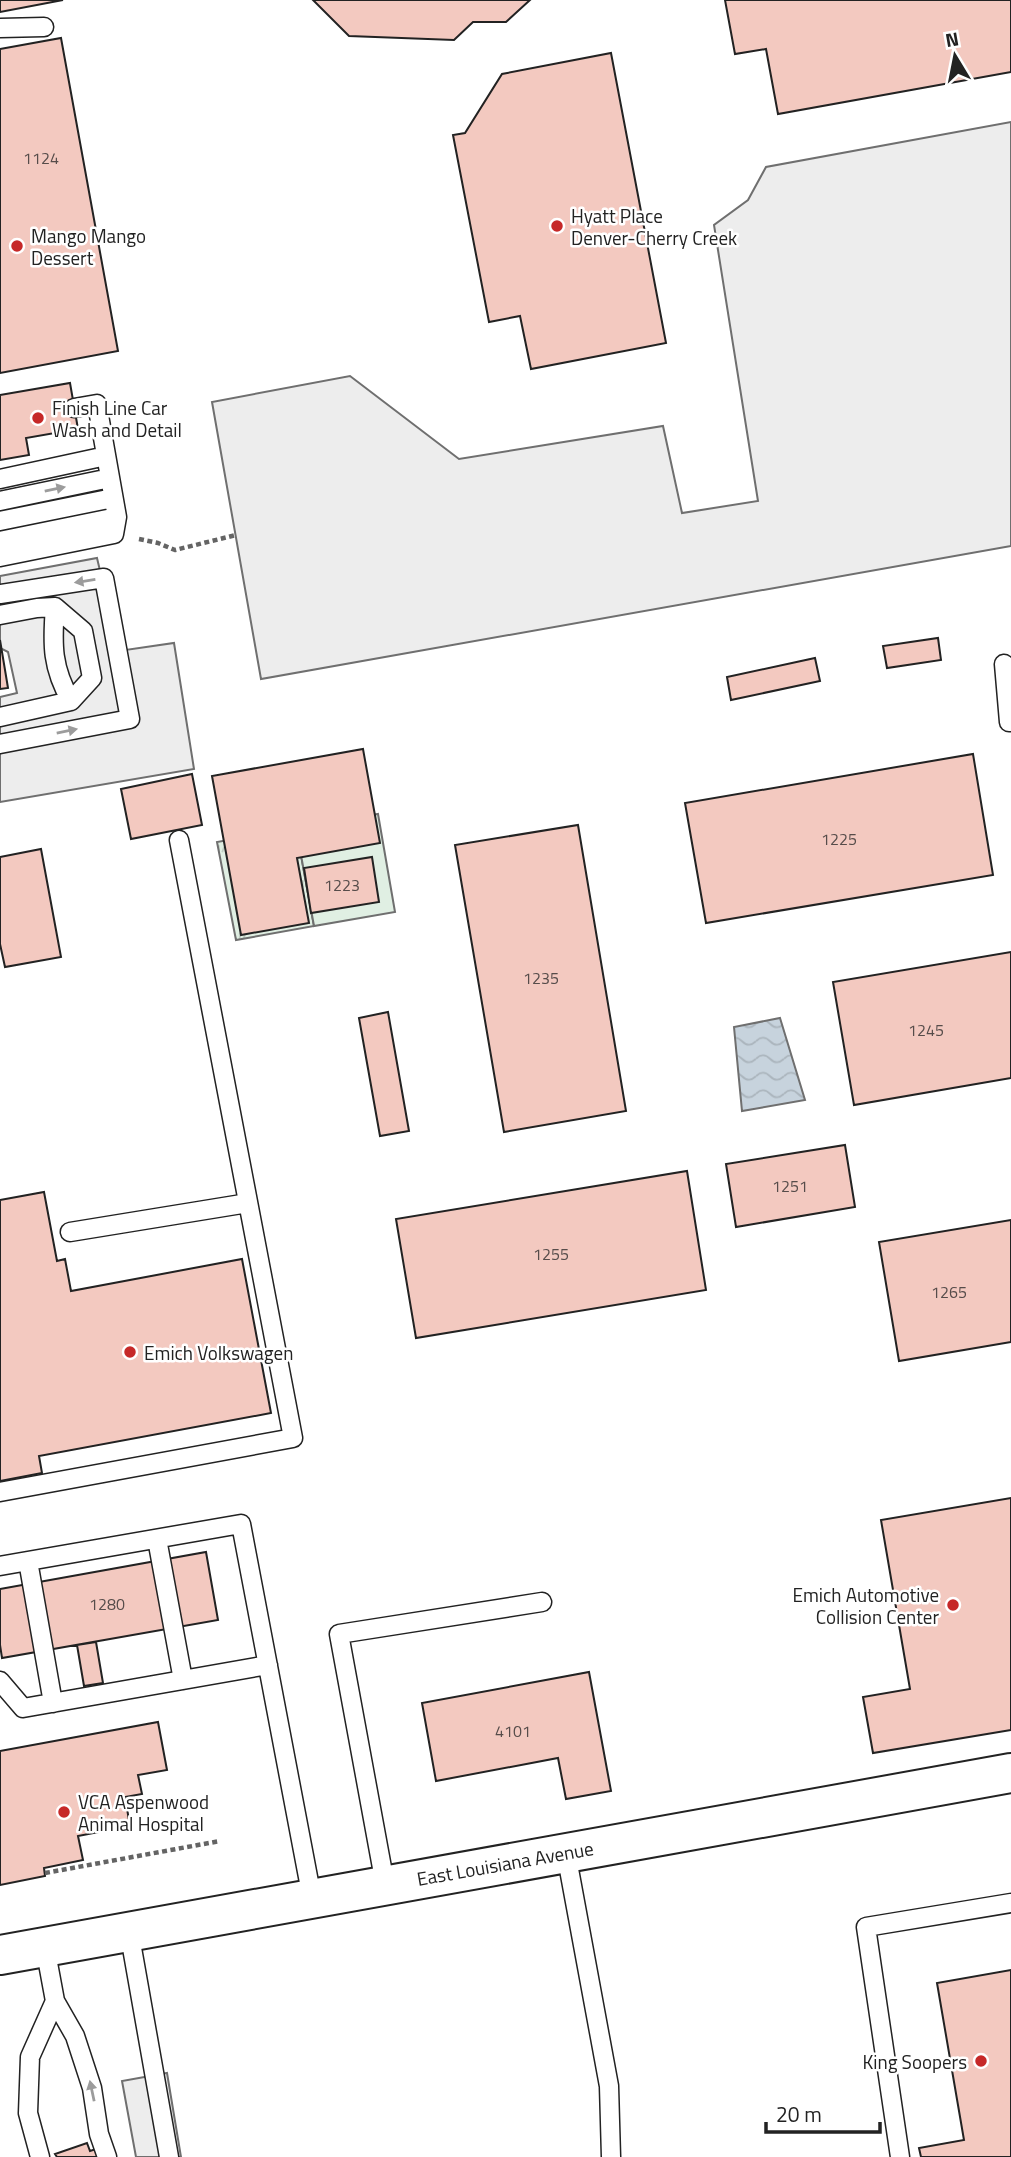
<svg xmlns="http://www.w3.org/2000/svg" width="1011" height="2157" viewBox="0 0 1011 2157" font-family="'Titillium Web',sans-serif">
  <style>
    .park { fill: url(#park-tufts); stroke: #6f6f6f; stroke-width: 2 }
    .pitch { fill: #e0efe3; stroke: #6f6f6f; stroke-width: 2 }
    .parking { fill: #ededed; stroke: #6f6f6f; stroke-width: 2 }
    .water { fill: url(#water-waves); stroke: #6f6f6f; stroke-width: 2 }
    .building { fill: #f3c9c0; stroke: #222; stroke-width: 2 }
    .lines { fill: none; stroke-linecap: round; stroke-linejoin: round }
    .service-casing { stroke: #222; stroke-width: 21 }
    .tertiary-casing { stroke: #222; stroke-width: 42 }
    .path { stroke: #646464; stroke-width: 4.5; stroke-dasharray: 5 3.5; stroke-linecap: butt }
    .service { stroke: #fff; stroke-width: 18 }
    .tertiary { stroke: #fff; stroke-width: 38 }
    .oneway { fill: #9c9c9c }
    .poi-dot { fill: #c62828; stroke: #fff; stroke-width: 2.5 }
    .labels { text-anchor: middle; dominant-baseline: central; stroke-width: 5; stroke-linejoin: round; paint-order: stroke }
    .number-label { font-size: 16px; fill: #564c4a }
    .poi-label { font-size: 19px; fill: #222; stroke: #fff; text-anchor: start }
    .street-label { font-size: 19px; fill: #222; stroke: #fff }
  </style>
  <defs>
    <pattern id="park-tufts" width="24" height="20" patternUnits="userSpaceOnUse" patternTransform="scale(1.75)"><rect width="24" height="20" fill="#e0efe3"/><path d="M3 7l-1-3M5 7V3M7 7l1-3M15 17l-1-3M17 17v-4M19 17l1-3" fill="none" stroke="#c0cdc2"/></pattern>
    <pattern id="water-waves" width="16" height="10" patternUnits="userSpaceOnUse" patternTransform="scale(1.75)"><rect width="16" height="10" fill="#c7d3dd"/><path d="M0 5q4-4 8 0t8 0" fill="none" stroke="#abb5bd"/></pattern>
  </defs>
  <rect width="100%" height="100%" fill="#fff"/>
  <path class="park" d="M296,828l18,98 -78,14 -19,-98z"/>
  <path class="pitch" d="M378,814l17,98 -81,14 -18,-98z"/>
  <path class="parking" d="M1011,122v424l-750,133 -49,-277 138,-26 109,83 204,-33 19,87 76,-12 -44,-276 34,-25 18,-33z
    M97,558l22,93 55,-8 20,126 -194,33v-105l17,-4 -9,-41 -8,-4v-72z
    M167,2073l14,84h-45l-14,-76z"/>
  <path class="water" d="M780,1018l25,82 -63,11 -8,-84z"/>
  <path class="building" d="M0,0h63l-63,12z
    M313,0h217l-24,22h-33l-19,18 -105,-4z
    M725,0h286v72l-233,42 -12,-65 -31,5z
    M61,38l57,313 -118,22v-324z
    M611,53l55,290 -135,26 -11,-53 -31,6 -36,-187 12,-2 37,-59z
    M70,383l8,46 -52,9 3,17 -29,5v-65z
    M938,638l3,22 -54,8 -4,-22z
    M0,640l8,48 -8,1z
    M815,658l5,23 -89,19 -4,-23z
    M363,749l17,94 -83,15 12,65 -68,12 -29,-159z
    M973,754l20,121 -287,48 -21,-120z
    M192,774l10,51 -71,14 -10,-50z
    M578,825l48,286 -122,21 -49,-287z
    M41,849l20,108 -56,10 -5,-23v-87z
    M372,857l7,45 -68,11 -7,-45z
    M1011,952v126l-157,27 -21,-123z
    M388,1012l21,119 -29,5 -21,-118z
    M845,1145l10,62 -119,20 -10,-63z
    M687,1171l19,119 -290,48 -20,-119z
    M44,1192l13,69 8,-2 6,32 171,-32 29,154 -232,43 3,17 -42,8v-281z
    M1011,1220v122l-112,19 -20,-119z
    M1011,1498v232l-138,23 -10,-56 47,-8 -29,-169z
    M206,1552l12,68 -216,38 -2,-13v-56z
    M96,1642l7,41 -19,3 -7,-41z
    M589,1672l22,119 -45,8 -8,-41 -122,23 -14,-78z
    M158,1722l9,48 -29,5 4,19 -17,3 5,29 -52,10 5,24 -39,8 1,8 -45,9v-134z
    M1011,1970v187h-90l-2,-9 45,-8 -27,-157z
    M87,2143l3,8 6,-2 3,8h-42l-2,-3z"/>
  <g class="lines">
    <g class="service-casing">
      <path id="service" d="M0,28l44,-1
        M0,479l106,-23
        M0,501l110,-23
        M0,521l113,-23
        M0,541l117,-24
        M0,557l114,-23 3,-17 -20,-113 -23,4
        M0,594l104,-16 26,141 -130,25
        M55,607c-3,38 -3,61 16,94
        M0,615l37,-7 18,-1 28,24 9,47 -21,23 -71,16
        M1004,664l5,58h2
        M70,1232l178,-29
        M0,1492l293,-54 -114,-598
        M157,1539l26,141
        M28,1561l25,142
        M0,1566l241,-42 71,374
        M0,1681l23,27 245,-43
        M566,1853l43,233 2,71
        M385,1884l-46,-250 203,-32
        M129,1931l40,226
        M45,1947l10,54 20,35 17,52 7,46 8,23
        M40,2157l-12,-44 2,-56 25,-56
        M900,2157l-34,-230 145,-24"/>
    </g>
    <g class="tertiary-casing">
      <path id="tertiary" d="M0,1955l1011,-182"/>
    </g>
    <path class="path" d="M139,539l19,4 17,7 61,-15
      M45,1873l175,-32"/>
    <use href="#service" class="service"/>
    <use href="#tertiary" class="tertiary"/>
  </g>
  <defs><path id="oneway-solid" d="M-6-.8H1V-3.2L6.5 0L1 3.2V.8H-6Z" transform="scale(1.75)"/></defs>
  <g class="oneway">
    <use href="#oneway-solid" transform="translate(55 489) rotate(-12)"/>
    <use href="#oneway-solid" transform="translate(85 581) rotate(171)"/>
    <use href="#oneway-solid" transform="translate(67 731) rotate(-11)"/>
    <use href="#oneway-solid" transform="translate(92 2091) rotate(-102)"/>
  </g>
  <g class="poi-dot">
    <circle cx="557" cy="226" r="7"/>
    <circle cx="17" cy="246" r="7"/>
    <circle cx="38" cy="418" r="7"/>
    <circle cx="130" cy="1352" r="7"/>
    <circle cx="953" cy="1605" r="7"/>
    <circle cx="64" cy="1812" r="7"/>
    <circle cx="981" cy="2061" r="7"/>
  </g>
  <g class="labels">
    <g class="number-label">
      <text x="41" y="158">1124</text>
      <text x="839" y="839">1225</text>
      <text x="342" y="885">1223</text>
      <text x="541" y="978">1235</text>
      <text x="926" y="1030">1245</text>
      <text x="790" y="1186">1251</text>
      <text x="551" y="1254">1255</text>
      <text x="949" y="1292">1265</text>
      <text x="107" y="1604">1280</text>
      <text x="513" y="1731">4101</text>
    </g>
    <g class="poi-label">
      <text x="571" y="215">Hyatt Place<tspan x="571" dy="22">Denver-Cherry Creek</tspan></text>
      <text x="31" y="235">Mango Mango<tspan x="31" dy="22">Dessert</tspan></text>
      <text x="52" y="407">Finish Line Car<tspan x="52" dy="22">Wash and Detail</tspan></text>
      <text x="144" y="1352">Emich Volkswagen</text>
      <text x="939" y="1594" text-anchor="end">Emich Automotive<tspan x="939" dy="22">Collision Center</tspan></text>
      <text x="78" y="1801">VCA Aspenwood<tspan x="78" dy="22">Animal Hospital</tspan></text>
      <text x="967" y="2061" text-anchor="end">King Soopers</text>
    </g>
    <g class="street-label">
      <text transform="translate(505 1863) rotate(-10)">East Louisiana Avenue</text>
    </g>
  </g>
  <g transform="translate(955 56) rotate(350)" stroke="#ffffff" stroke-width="5" paint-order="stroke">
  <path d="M0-5L12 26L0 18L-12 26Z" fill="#222222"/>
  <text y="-10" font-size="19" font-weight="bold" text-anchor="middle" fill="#222222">N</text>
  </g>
  <path d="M766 2122v10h114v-10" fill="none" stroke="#222222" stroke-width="3.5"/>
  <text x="776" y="2122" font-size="21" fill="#222222" stroke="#ffffff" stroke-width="5" paint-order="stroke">20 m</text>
</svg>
